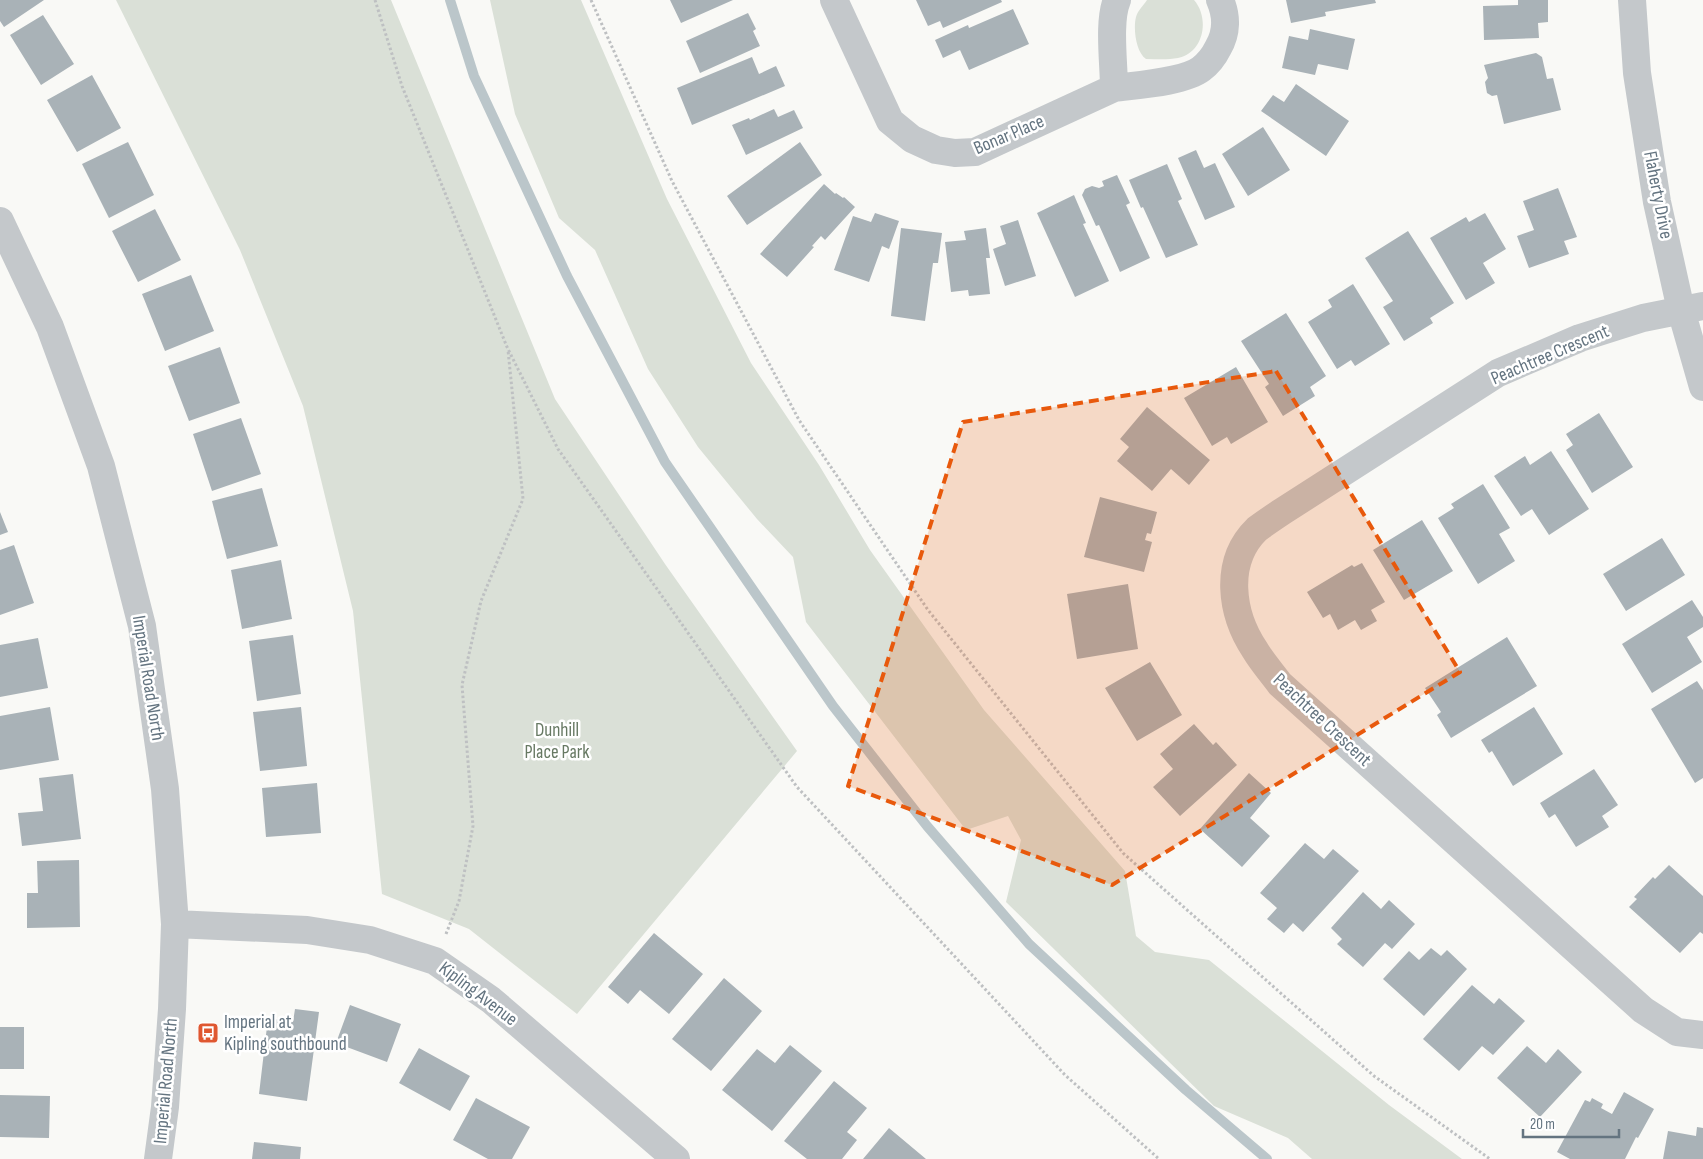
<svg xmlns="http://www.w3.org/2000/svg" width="1703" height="1159" viewBox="0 0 1703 1159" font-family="'Sofia Sans Condensed',sans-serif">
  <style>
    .green { fill: #dae0d7 }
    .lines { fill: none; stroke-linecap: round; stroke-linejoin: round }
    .stream { stroke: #bbc6ca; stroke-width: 10 }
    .building { fill: #a9b2b7 }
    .path { stroke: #bec0c2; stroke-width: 3; stroke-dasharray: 2.5 2.5; stroke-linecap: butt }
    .minor { stroke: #c4c8cb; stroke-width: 28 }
    .marked { fill: #e8590c; fill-opacity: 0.2; stroke: #e8590c; stroke-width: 4; stroke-dasharray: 10 6; stroke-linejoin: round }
    .labels { text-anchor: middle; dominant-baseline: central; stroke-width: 5; stroke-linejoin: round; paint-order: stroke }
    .street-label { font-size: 19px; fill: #647480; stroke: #fff }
    .park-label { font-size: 19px; fill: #677963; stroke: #fff }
    .poi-label { font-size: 19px; fill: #647480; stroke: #fff; text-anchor: start }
  </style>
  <rect width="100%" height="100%" fill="#f9f9f6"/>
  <path class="green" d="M116,0h275l164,399 110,165 132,187 -220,263 -108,-85 -87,-35 -29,-283 -50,-205 -63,-156z
    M490,0h91l86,199 84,164 68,102 51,85 114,160 141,161 11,65 19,16 54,8 180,145 73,54h-150l-24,-21 -74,-32 -208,-204 15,-62 -13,-24 -42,14 -160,-208 -13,-65 -36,-38 -59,-72 -50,-78 -53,-119 -36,-32 -44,-104z
    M1147,0h47c16,18 10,53 -16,58 -10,2 -22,1 -32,1 -10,-7 -13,-30 -10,-42 2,-7 7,-11 11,-17z"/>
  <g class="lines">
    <path class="stream" d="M450,0l24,76 93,200 98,186 168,244 94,120 102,118 157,146 81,69"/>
  </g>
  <path class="building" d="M0,0h44l-40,27 -4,-6z
    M670,0h63l-52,23z
    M916,0h85l1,2 -59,26 -3,-7 -12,5z
    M1286,0h89l1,3 -51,9 1,4 -35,7z
    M1518,0h30v22l-10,1 1,15 -55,2 -1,-34 35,-1z
    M1013,9l16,35 -60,26 -9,-20 -17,8 -8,-18 33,-15 1,3z
    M748,13l8,16 -3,2 7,15 -60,27 -14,-32z
    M43,15l31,49 -33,21 -31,-50z
    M1310,29l45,10 -7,31 -30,-6 -3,11 -33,-7 7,-32 19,4z
    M1536,53l6,4 5,22 6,-1 8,32 -57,14 -7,-29 -5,1 -5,-3 -2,-11 3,-4 -4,-13z
    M752,57l7,17 17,-8 9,20 -93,39 -15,-37z
    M92,75l29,53 -44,24 -30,-52z
    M1296,84l53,37 -23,35 -65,-45 12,-16 11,7z
    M774,109l4,8 16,-7 9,18 -57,27 -14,-30 17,-7 1,2z
    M1263,127l27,43 -42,26 -26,-42z
    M128,142l26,53 -45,23 -27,-54z
    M800,142l22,33 -75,50 -20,-29z
    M1196,150l8,18 11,-5 20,44 -30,13 -27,-62z
    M1167,164l15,35 -4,2 20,44 -32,13 -23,-51 -2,1 -12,-28z
    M1117,175l13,28 -4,2 24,53 -30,14 -21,-47 -3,1 -14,-31 3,-6 7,-3 7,2 5,-2 -2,-5z
    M824,184l11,10 1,-1 7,5 1,-1 11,10 -30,33 -4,-4 -9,10 2,1 -27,30 -27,-23z
    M1558,188l19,49 -13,4 5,13 -40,14 -12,-32 17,-6 -11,-29z
    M1074,195l12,28 -3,1 26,57 -34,16 -38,-84z
    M155,209l26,51 -43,22 -26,-51z
    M875,213l24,8 -10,28 -7,-3 -13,36 -35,-12 19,-54 18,6z
    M1485,213l21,36 -23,14 12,20 -29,17 -36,-62 36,-21 3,5z
    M1018,220l18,56 -31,10 -12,-37 13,-5 -6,-18z
    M901,228l41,5 -4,30h-5l-8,58 -34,-5z
    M986,228l4,30h-4l4,36 -21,2 -1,-6 -17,2 -6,-50 21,-2 -2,-9z
    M1408,231l46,72 -24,15 3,5 -29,18 -21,-34 10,-6 -28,-43z
    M191,275l23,56 -49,20 -23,-57z
    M1353,284l37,60 -35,22 -4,-6 -14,9 -29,-47 24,-15 -4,-7z
    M1286,313l40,63 -16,11 5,9 -32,20 -18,-29 4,-3 -28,-43z
    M220,347l20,56 -51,18 -21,-55z
    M1236,367l32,55 -37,22 -4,-7 -15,9 -28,-48z
    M1147,407l63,53 -21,25 -18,-16 -19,22 -35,-30 12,-14 -9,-8z
    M1599,413l34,54 -41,26 -26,-43 7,-5 -7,-11z
    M241,418l20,56 -49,17 -19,-57z
    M1551,451l38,58 -40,26 -17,-26 -11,7 -27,-40 31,-20 5,9z
    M1483,484l27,44 -11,6 16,27 -37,23 -40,-66 16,-10 -3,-4z
    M262,488l16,58 -51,13 -15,-58z
    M1100,497l57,15 -6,22 -4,-1 -2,7 7,2 -8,30 -60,-15z
    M0,512l8,20 -8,3z
    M1422,520l31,51 -49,29 -31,-50z
    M1662,538l23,37 -59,36 -23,-37z
    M14,545l20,58 -34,12v-65z
    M281,560l11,59 -50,10 -11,-59z
    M1362,563l23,39 -14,8 6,11 -16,9 -6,-10 -17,10 -8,-16 -7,4 -16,-26 45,-27 2,2z
    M1128,584l10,65 -61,10 -10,-65z
    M1692,600l11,17v10l-16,10 15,25 -50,31 -30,-49z
    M293,635l8,59 -44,7 -8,-60z
    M1507,637l30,49 -86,52 -14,-23 4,-3 -16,-24z
    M38,638l10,50 -48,9v-52z
    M1150,662l32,53 -45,26 -32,-53z
    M1697,681l6,9v88l-8,5 -44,-74z
    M50,707l9,53 -59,10v-54z
    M301,707l6,59 -47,5 -7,-59z
    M1534,707l29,47 -50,32 -21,-35 -3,2 -8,-13z
    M1194,724l19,21 3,-3 21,23 -57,51 -27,-29 20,-18 -13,-15z
    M1594,769l24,36 -16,11 7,11 -33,20 -21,-33 -6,4 -9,-15z
    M1249,773l22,20 -21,25 20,18 -28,31 -42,-38z
    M73,774l8,65 -59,7 -4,-33 25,-2 -4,-33z
    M317,783l4,50 -55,4 -4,-49z
    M1305,843l19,16 9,-10 26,22 -56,61 -10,-9 -9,10 -17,-14 10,-11 -17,-15z
    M79,860l1,67 -53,1v-35h11l-1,-32z
    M1669,865l34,31v38l-3,-2 -20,21 -51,-46 8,-8 -3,-2 19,-20 2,2z
    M1363,892l18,17 8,-9 26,24 -23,25 -7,-6 -22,24 -26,-23 5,-5 -11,-11z
    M654,933l49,41 -34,40 -29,-24 -12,14 -20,-17z
    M1431,948l10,8 6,-6 20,19 -43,47 -41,-37 26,-28 10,9z
    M724,978l38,33 -51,60 -39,-32z
    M1472,985l22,19 5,-6 26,23 -32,34 -11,-9 -23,25 -36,-32z
    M350,1005l51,19 -14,38 -51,-19z
    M295,1009l24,3 -12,89 -48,-7 9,-76 25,4z
    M0,1027h24v42h-24z
    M790,1045l32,26 -50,60 -50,-41 35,-41 18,14z
    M1527,1046l19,17 12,-14 24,23 -42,45 -43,-39z
    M419,1048l51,28 -20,35 -51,-28z
    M834,1081l33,27 -20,24 10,8 -15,19h-35l-23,-18z
    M1624,1092l30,17 -16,29 -2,-1 -11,22h-55l-13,-7 28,-52 5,2 2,-4 11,6 -2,4 11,6z
    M0,1095l50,1 -1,42 -49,-1z
    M476,1098l54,29 -18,32h-24l-35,-19z
    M1697,1127l6,1v31h-40l5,-28 28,5z
    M889,1128l37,31h-63z
    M254,1142l47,5 -1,12h-48z"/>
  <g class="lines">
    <path class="path" d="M375,0l27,86 105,261 51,102 239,338 268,288 94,84
      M591,0l81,181 127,239 129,190 195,243 251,223 116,83
      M446,934l13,-33 14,-75 -11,-141 19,-84 42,-102 -15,-149"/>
    <path class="minor" d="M834,0l56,121 22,18 24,11 19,3 20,-1 139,-64
      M1117,0c-9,21 -3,64 -3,88 22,-3 70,-6 87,-19 8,-6 13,-13 17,-21 9,-15 9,-32 2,-48
      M1632,0l5,73 20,129 24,108 22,77
      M0,221l50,106 51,139 41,160 23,163 10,135 -3,85 -7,98 -7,52
      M1703,306l-60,12 -63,20 -82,35 -215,138c-9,6 -18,12 -26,18 -34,33 -26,85 -2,121 7,12 17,23 25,34l363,326 34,22 26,3
      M175,924l132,6 63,10 65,21 56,39 185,159"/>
  </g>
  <path class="marked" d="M1276,371l184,301 -348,213 -264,-99 115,-364z"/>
  <defs>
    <g id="bus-square" transform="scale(1.125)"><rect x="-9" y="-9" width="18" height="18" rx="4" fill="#df5730" stroke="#fff"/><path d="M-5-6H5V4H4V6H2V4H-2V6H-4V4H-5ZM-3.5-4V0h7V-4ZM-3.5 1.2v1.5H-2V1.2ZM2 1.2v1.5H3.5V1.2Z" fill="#fff"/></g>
  </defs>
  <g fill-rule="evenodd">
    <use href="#bus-square" x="208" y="1033"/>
  </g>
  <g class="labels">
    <g class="street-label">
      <text transform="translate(1009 135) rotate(-23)">Bonar Place</text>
      <text transform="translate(1658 195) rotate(79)">Flaherty Drive</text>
      <text transform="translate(1550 355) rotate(-23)">Peachtree Crescent</text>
      <text transform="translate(148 678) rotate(81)">Imperial Road North</text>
      <text transform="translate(1322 720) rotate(43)">Peachtree Crescent</text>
      <text transform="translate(478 994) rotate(37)">Kipling Avenue</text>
      <text transform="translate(166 1081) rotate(-85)">Imperial Road North</text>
    </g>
    <g class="park-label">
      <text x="557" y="730">Dunhill<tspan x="557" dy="22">Place Park</tspan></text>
    </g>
    <g class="poi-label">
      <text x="224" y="1022">Imperial at<tspan x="224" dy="22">Kipling southbound</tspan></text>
    </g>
  </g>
  <path d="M1523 1129v8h96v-8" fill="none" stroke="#647480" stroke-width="2.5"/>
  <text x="1530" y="1129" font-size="15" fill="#647480" stroke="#ffffff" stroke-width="4" paint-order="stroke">20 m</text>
</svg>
